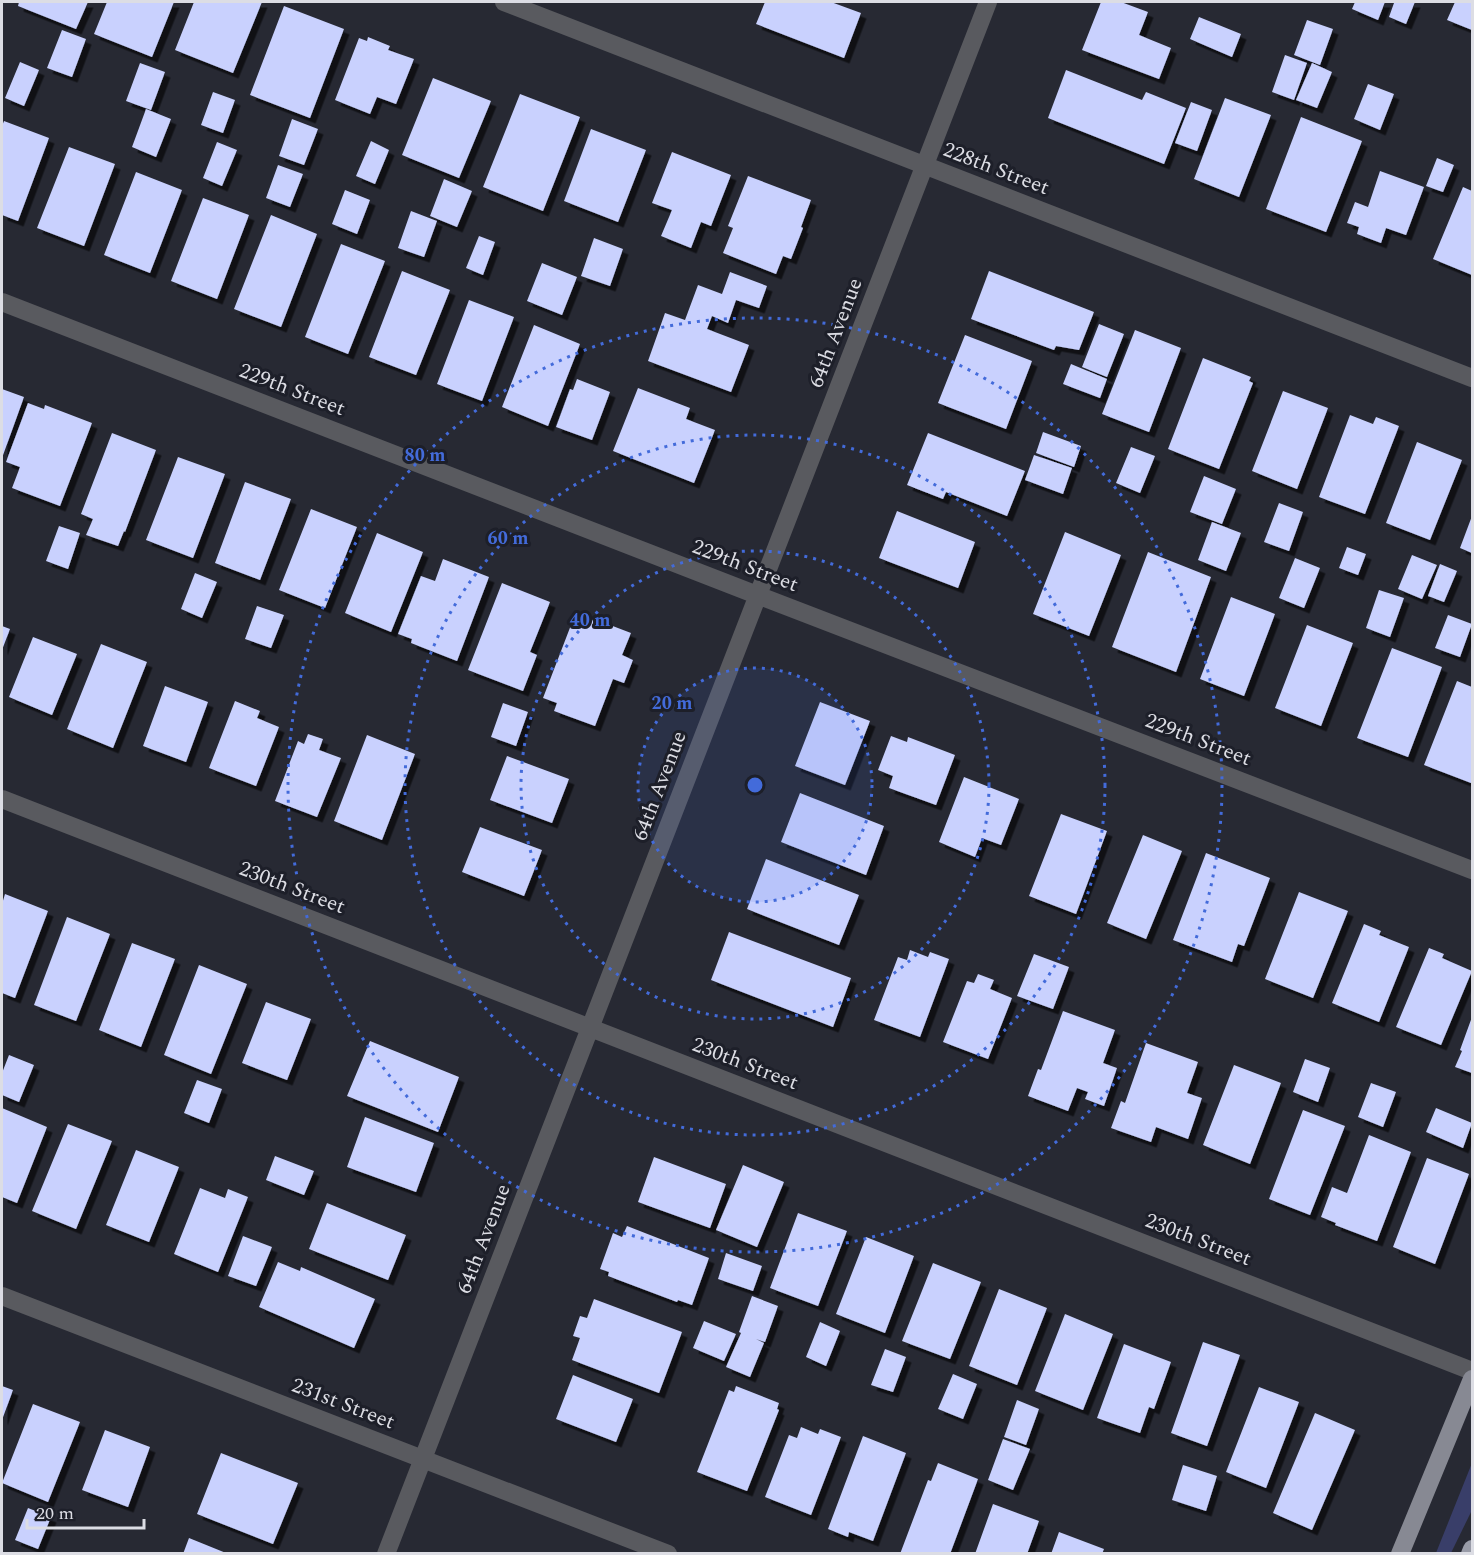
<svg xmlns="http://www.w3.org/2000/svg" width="1474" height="1555" viewBox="0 0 1474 1555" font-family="Spectral,serif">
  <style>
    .green { fill: #393e69 }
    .building { fill: #c9d1fe; filter: url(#shadow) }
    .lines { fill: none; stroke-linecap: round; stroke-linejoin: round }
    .minor { stroke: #595a5f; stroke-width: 18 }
    .major { stroke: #878993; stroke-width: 18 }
    .highway { stroke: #999ca8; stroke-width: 18 }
    .ring { fill: none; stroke: #436bda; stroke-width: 3; stroke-dasharray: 3 6 }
    .labels { text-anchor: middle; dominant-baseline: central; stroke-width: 6; stroke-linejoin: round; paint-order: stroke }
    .street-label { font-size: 21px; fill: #dcdde4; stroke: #1d1f29 }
    .centre { fill: #436bda; stroke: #1d1f29; stroke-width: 3 }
    .ring-label { font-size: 18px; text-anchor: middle; font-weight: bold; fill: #436bda; stroke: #1d1f29; stroke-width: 6; stroke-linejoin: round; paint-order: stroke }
  </style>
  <defs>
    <filter id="shadow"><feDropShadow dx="5.5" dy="5.5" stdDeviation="0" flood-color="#0009"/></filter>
  </defs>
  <rect width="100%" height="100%" fill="#272933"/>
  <path class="green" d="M1472,1463v47l-21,43h-15z"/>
  <path class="building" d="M19,2h69l-12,27 -58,-23z
    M107,2h67l-22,55 -58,-23z
    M194,2h68l-29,71 -58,-23z
    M765,2h66l30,11 -17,45 -88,-34z
    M1101,2h20l27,10 -9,23 32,13 -12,31 -77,-29z
    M1355,2h30l-7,18 -26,-11z
    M1389,2h26l-9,22 -17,-7 5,-14z
    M1455,2h17v28l-25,-10z
    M284,6l60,23 -34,89 -60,-23z
    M1199,17l42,17 -9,23 -42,-18z
    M1307,20l26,9 -13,36 -26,-10z
    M62,30l24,9 -14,38 -25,-9z
    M368,37l22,9 -2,4 26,9 -18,45 -19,-7 -7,17 -35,-14 24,-62 8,3z
    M1285,55l22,8 -13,37 -22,-8z
    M20,62l19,8 -15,36 -19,-8z
    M140,63l25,9 -14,38 -25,-9z
    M1312,63l20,9 -15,36 -21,-8z
    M1066,70l76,30 4,-8 40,16 -22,56 -116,-46z
    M433,78l58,23 -32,77 -57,-23z
    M1368,84l26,10 -14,36 -26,-11z
    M213,92l22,8 -12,33 -22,-8z
    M520,94l60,23 -37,94 -60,-24z
    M1225,98l46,17 -32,82 -45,-18z
    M1191,102l21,8 -15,41 -22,-8z
    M146,109l25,10 -15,38 -24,-10z
    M1301,117l61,24 -36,91 -60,-23z
    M292,119l26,10 -14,36 -25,-9z
    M4,121l45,17 -31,83 -16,-6v-89z
    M591,129l55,21 -28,72 -54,-21z
    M371,141l18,9 -14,34 -19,-8z
    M217,142l20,8 -15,36 -19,-8z
    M69,147l46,17 -31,82 -47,-18z
    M672,152l59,23 -20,51 -10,-4 -10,26 -30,-12 11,-26 -20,-7z
    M1437,158l17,7 -11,27 -17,-6z
    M278,165l25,9 -13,33 -24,-9z
    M1380,171l44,16 -18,48 -20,-7 -5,15 -24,-9 2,-7 -12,-4 8,-21 13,5z
    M136,172l46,18 -32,83 -46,-18z
    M748,176l63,24 -10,27 2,1 -12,31 -8,-3 -7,18 -53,-21 10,-25 -5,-2z
    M444,179l28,12 -15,36 -27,-11z
    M1463,187l9,4v84l-39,-16z
    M345,190l25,10 -13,34 -25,-10z
    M203,198l46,17 -32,84 -46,-18z
    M411,211l26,10 -13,36 -26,-9z
    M271,215l46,19 -36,93 -47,-18z
    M479,236l16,6 -12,33 -17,-7z
    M594,238l29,11 -13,37 -29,-10z
    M341,244l44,17 -37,93 -43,-17z
    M542,263l35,14 -15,38 -35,-14z
    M402,271l48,19 -34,85 -47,-18z
    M989,271l105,41 -15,38 -23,-4 -2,4 -83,-31z
    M730,272l37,14 -8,22 -23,-8 -8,23 -16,-7 -5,13 42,16 -18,47 -83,-31 17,-48 20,7 13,-35 24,9z
    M469,300l45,17 -32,84 -45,-17z
    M1099,324l25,10 -17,43 -25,-10z
    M534,325l46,19 -32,82 -46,-19z
    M1135,330l46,18 -32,84 -47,-18z
    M965,335l67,26 -26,68 -68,-26z
    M1203,358l48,19 -2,4 4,2 -34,86 -51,-20z
    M1071,364l36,15 -7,19 -37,-14z
    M577,379l33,13 -18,48 -36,-13 14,-38 3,1z
    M638,388l52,20 -4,11 29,11 -21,53 -81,-32z
    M2,389l22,8 -22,61z
    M1283,391l45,17 -31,81 -45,-18z
    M28,403l16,6 1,-4 47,18 -32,83 -48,-18 8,-21 -14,-5z
    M1350,415l23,9 3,-7 23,9 -34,88 -46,-17z
    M1043,432l38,14 -7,21 -38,-14z
    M112,433l44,17 -31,82 -1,-1 -6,15 -32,-11 7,-16 -12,-5z
    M928,433l97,38 -18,45 -61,-24 -3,7 -36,-14z
    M1417,442l45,18 -32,80 -44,-17z
    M1131,447l24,9 -15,37 -24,-10z
    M1034,455l38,13 -9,26 -38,-14z
    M178,457l47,17 -32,84 -47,-18z
    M1204,476l32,13 -14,35 -32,-12z
    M245,482l46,17 -31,81 -45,-17z
    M1279,503l24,9 -14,39 -25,-9z
    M311,509l46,18 -32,81 -46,-18z
    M897,511l78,31 -17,46 -79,-30z
    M1472,516v37l-12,-5z
    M1212,522l29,11 -15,38 -28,-11z
    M59,526l21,7 -12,36 -22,-8z
    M1065,532l56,23 -32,81 -56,-22z
    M377,533l46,19 -32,80 -46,-19z
    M1347,547l19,7 -8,21 -19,-7z
    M1148,552l63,25 -35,95 -64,-25z
    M1412,555l25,10 -15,34 -24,-10z
    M1295,558l25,10 -16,40 -25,-10z
    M443,559l46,18 -32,84 -46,-18 1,-4 -14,-5 23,-58 14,5z
    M1440,564l17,7 -13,31 -16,-6z
    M195,573l22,9 -15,36 -21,-9z
    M502,583l48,19 -20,50 7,3 -14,36 -55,-21z
    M1379,590l25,8 -14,39 -24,-9z
    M1231,597l44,17 -31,82 -44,-17z
    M257,606l27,9 -13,33 -26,-9z
    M576,612l55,21 -9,22 11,5 -9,23 -11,-4 -18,47 -41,-15 3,-8 -14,-5z
    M1448,615l24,9 -12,33 -25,-9z
    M1307,625l46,18 -32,83 -46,-18z
    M2,626l8,3 -8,21z
    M33,637l44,17 -25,61 -43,-18z
    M101,644l46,18 -34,86 -46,-19z
    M1392,648l50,19 -34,90 -51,-19z
    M1457,681l15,6v91l-1,5 -47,-18z
    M165,686l43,16 -22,60 -43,-16z
    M235,701l25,10 -3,7 22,9 -23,59 -47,-18z
    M820,702l50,19 -25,64 -50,-19z
    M503,703l25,9 -12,34 -25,-9z
    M308,734l15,5 -4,11 22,8 -24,59 -42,-16 23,-60 6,3z
    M367,735l48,19 -33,86 -48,-19z
    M891,736l16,6 1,-5 47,18 -19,50 -47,-17 4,-12 -15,-6z
    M507,756l62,23 -17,44 -62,-23z
    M964,777l55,22 -18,46 -19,-7 -7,19 -36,-15z
    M800,793l84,33 -18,49 -85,-33z
    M1061,814l46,17 -31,83 -47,-18z
    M480,827l62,23 -18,46 -62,-24z
    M1143,835l39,16 -36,88 -39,-16z
    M1206,853l64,25 -26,68 -6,-2 -6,18 -59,-22z
    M766,859l93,36 -20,50 -92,-36z
    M1299,892l49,19 -35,87 -48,-19z
    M5,894l43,17 -33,87 -13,-5v-89z
    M67,917l43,17 -34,87 -42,-16z
    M1364,924l17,7 -2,4 30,12 -30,75 -47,-19z
    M729,932l122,46 -18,49 -122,-47z
    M132,943l43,16 -34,88 -42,-17z
    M1429,948l15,6 -2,4 30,13 -31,74 -45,-18z
    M910,950l18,7 2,-5 19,7 -29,78 -46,-17 24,-63 9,3z
    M1034,954l35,13 -16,42 -36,-13z
    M199,965l48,19 -36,90 -47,-19z
    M978,974l16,6 -4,9 22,9 -24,61 -45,-17 24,-61 7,2z
    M266,1002l45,17 -24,61 -45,-17z
    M1063,1011l52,19 -12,33 14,5 -13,38 -19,-7 3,-7 -11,-4 -9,23 -40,-15 10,-27 3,1z
    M1472,1017v56l-17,-6 7,-16 -2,-1z
    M370,1041l89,36 -21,55 -91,-36z
    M1146,1043l52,19 -11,31 15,5 -14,41 -32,-12 -5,15 -40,-14 10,-27 4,2z
    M9,1055l25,10 -15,37 -17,-7v-22z
    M1305,1059l25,9 -12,34 -25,-10z
    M1234,1065l47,18 -31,81 -47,-19z
    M197,1080l25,9 -13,34 -25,-10z
    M1371,1083l25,9 -13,35 -25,-10z
    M2,1108l45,19 -30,76 -15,-6z
    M1436,1108l36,15 -9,25 -37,-16z
    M1303,1110l42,16 -35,89 -41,-16z
    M365,1117l69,26 -18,49 -69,-25z
    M68,1124l44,17 -36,88 -44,-18z
    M1369,1135l42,17 -34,89 -42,-16 1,-2 -15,-6 11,-30 15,6z
    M136,1150l43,17 -30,75 -43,-17z
    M275,1156l39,15 -10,24 -38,-15z
    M654,1157l72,27 -16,44 -72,-26z
    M1427,1158l42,16 -34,90 -42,-17z
    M743,1165l41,17 -27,65 -41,-17z
    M200,1188l25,10 3,-9 20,8 -30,75 -44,-18z
    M327,1203l79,32 -18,45 -79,-31z
    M798,1213l49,18 -29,75 -48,-18z
    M627,1226l82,32 -17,47 -14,-5 -1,2 -69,-26 1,-4 -9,-3 13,-36 9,4z
    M243,1236l29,11 -16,39 -28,-10z
    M866,1237l48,19 -29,77 -49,-19z
    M726,1253l36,13 -9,25 -35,-12z
    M278,1262l22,9 1,-4 74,32 -21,49 -95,-41z
    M933,1263l48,19 -31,77 -48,-18z
    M999,1289l48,19 -30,77 -48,-19z
    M752,1296l26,10 -13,36 -9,-3 8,4 -14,34 -24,-10 15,-34 -2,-1z
    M594,1299l88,33 -23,61 -87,-33 8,-22 -7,-2 7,-20 7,2z
    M1065,1314l48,20 -30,76 -48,-19z
    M704,1321l32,13 -12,27 -31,-13z
    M820,1322l20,9 -14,35 -20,-9z
    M1203,1342l37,13 -33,91 -36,-13z
    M1124,1344l47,18 -17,47 -5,-2 -9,26 -43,-15z
    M885,1349l21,8 -13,35 -22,-7z
    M953,1374l24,10 -14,35 -25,-10z
    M573,1375l60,24 -17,43 -60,-23z
    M2,1386l11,4 -11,30z
    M736,1386l43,17 -2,6 2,1 -32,81 -50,-19 32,-82 5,2z
    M1259,1387l40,15 -33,86 -40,-16z
    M1017,1400l22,9 -13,36 -22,-8z
    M33,1404l47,18 -32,80 -46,-19z
    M1315,1413l40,17 -43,100 -39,-17z
    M801,1427l17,7 2,-5 21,8 -30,78 -46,-18 24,-62 8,3z
    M105,1430l45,17 -22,60 -46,-17z
    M863,1436l43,17 -33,88 -24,-9 -1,5 -20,-8z
    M1003,1439l27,10 -17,41 -25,-10z
    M221,1453l77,30 -25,61 -76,-30z
    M938,1463l40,16 -28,75h-50l28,-74 3,1z
    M1183,1465l34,11 -11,35 -34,-11z
    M993,1504l46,17 -12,33h-52z
    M28,1508l23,9 -13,32 -23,-9z
    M1059,1532l45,17 -2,5h-51z
    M189,1538l37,15v1h-43z"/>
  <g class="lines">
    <path class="minor" d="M504,2l968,376
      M2,302l755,293 715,275
      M2,799l1470,572
      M2,1296l666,258
      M386,1554l602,-1552"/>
    <path class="major" d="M1400,1554l72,-175"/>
    <path class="highway" d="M1470,1554l2,-5"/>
  </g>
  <circle cx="755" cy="785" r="117" fill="#436bda" fill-opacity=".12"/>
  <g class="ring">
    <circle cx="755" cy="785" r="117"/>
    <circle cx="755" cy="785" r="234"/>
    <circle cx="755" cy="785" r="350"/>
    <circle cx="755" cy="785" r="467"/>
  </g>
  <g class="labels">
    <g class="street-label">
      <text transform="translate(996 169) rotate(21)">228th Street</text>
      <text transform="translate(836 333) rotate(-69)">64th Avenue</text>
      <text transform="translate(292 390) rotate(21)">229th Street</text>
      <text transform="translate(745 566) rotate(21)">229th Street</text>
      <text transform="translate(1198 740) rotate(21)">229th Street</text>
      <text transform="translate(660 786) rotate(-69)">64th Avenue</text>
      <text transform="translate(292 888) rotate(21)">230th Street</text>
      <text transform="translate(745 1064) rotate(21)">230th Street</text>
      <text transform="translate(484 1239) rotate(-69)">64th Avenue</text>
      <text transform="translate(1198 1240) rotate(21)">230th Street</text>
      <text transform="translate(343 1404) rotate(21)">231st Street</text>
    </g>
  </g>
  <circle cx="755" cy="785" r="9" class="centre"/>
  <g class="ring-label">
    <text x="425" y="461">80 m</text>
    <text x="508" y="544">60 m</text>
    <text x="590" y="626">40 m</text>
    <text x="672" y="709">20 m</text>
  </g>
  <rect width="1474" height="1555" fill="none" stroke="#dcdde4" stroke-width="6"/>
  <path d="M27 1519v9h117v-9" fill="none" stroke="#dcdde4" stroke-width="3"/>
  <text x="36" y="1519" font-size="18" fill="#dcdde4" stroke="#1d1f29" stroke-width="4.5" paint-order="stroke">20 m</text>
</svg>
